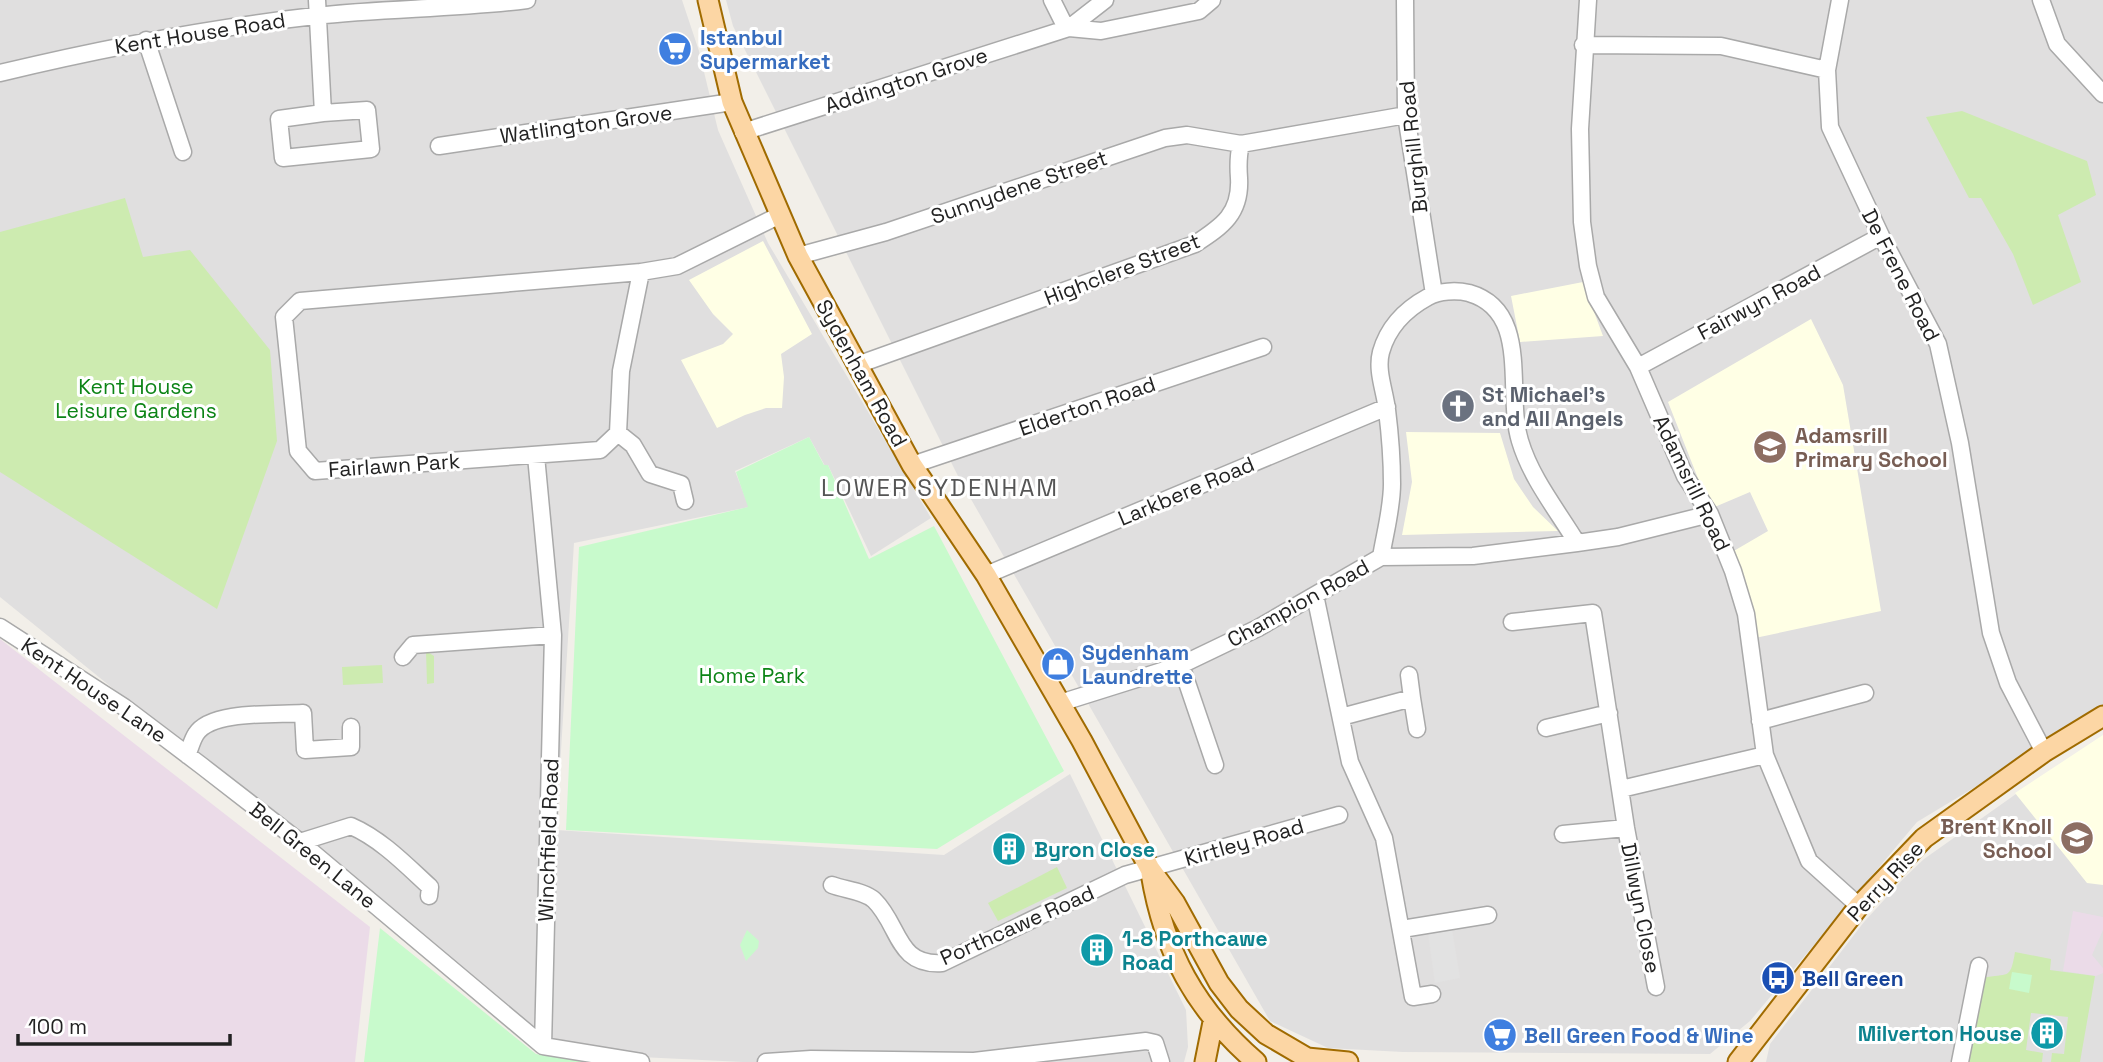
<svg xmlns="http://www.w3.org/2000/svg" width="2103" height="1062" viewBox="0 0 2103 1062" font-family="'Space Grotesk',sans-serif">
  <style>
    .residential { fill: #e0dfdf }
    .industrial { fill: #ebdbe8 }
    .education { fill: #ffffe5 }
    .grass { fill: #cdebb0 }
    .park { fill: #c8facc }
    .parking { fill: #e2e2e2 }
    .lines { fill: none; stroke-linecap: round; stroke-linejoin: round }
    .minor-casing { stroke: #a9a9a9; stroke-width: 19 }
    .major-casing { stroke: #a06b00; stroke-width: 23 }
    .minor { stroke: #fff; stroke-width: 16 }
    .major { stroke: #fcd6a4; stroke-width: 19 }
    .labels { text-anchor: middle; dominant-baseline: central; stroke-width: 6; stroke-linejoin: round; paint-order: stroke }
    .street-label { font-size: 21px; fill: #222; stroke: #fff }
    .shop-label { font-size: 21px; font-weight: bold; fill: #366cbe; stroke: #fff; text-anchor: start }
    .park-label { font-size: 21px; fill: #0c8416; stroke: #fff }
    .worship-label { font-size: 21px; font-weight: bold; fill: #5b616d; stroke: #fff; text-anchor: start }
    .education-label { font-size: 21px; font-weight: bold; fill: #785e54; stroke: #fff; text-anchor: start }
    .culture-label { font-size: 21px; font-weight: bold; fill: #0d838f; stroke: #fff; text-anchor: start }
    .transit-label { font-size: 21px; font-weight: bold; fill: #164399; stroke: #fff; text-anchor: start }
    .quarter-label { font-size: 24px; letter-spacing: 2px; fill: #555; stroke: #fff }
  </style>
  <rect width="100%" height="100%" fill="#f2efe9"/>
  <path class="residential" d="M0,0h682l17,51 19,79 50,113 163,275 -60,38 -43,-91 -3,1 -16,-29 -74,34 14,36 -175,36 -18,287 388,25 126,-81 116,236 2,37 -4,15h-441l-123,-6 -79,-21 -541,-438z
    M726,0h1377v710l-186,112 -167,199 -40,33 -307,-2 -75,-4 -58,-27 -310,-541 -227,-454z
    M2103,744v318h-337l4,-18 94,-122 39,-43 21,-20 92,-65z"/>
  <path class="industrial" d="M0,639l370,288 -15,135h-355z
    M2073,911l30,6v13l-11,25 11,13v5l-7,3 -33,-5z"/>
  <path class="education" d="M763,241l49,93 -31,20 3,23 -2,31h-16l-21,7 -28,13 -36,-68 42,-16 10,-10 -20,-20 -24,-34z
    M1583,282l20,54 -83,6 -9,-46z
    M1811,319l32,66 38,226 -126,27 -23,-86 36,-21 -18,-39 -40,17 -42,-107z
    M1406,432l94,1 14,46 19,28 25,24 -156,4 10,-53z
    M2103,735v150l-16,-2 -72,-90z"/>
  <path class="grass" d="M1962,111l125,50 9,34 -38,20 23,67 -48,23 -20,-51 -32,-56h-12l-43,-81z
    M125,198l18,59 47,-7 80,100 7,91 -60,168 -217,-137v-240z
    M426,651l8,5v27l-7,1z
    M382,665l1,18 -40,2 -1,-18z
    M1057,867l10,21 -69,33 -10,-18z
    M2015,952l36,7 -1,11 45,6 -15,86h-29l1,-9 12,1 4,-37 -37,-4 -5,37 17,3 -1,9h-76l17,-84c25,-6 27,4 32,-26z"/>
  <path class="park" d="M809,437l15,28h4l41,94 65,-33 130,245 -127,78 -371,-19 13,-283 169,-40 -12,-35z
    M380,928l156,126 55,8h-227z
    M747,930l12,11 -1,7 -12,13 -6,-16z
    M2012,972l20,3 -3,18 -20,-4z"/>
  <path class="parking" d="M1452,930l8,48 -25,5 -7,-50z"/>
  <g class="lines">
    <g class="minor-casing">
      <path id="minor" d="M317,0l6,113 -44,6 4,39 88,-9 -4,-39 -44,3
        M1052,0l14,28
        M1105,0l-36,28 32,3 98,-20 13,-11
        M1405,0l1,115 28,179
        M1588,0l-8,129 2,93 6,44 8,31 42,70 47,109 25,38 23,57 13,43 19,141 44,106 50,45
        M1840,0l-13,70 3,57 51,109 57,108 22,99 31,190 17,50 36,69
        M2041,0l16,44 46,50
        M146,40l37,112
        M1583,45l138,1 106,24
        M0,73c104,-25 208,-45 315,-57 70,-8 142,-7 212,-16
        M743,132l326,-104
        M439,146l293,-44
        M798,256l88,-24 279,-94 22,-3 54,9
        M641,272l-20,99 -3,62 -18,17 -285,21 -17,-20 -14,-134 16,-16z
        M641,272l36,-6 103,-51
        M857,365l338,-121c28,-18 46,-31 44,-66 -1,-13 -1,-22 2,-34l165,-29
        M1638,367l243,-131
        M618,433l15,12 17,29 31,10 4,17
        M536,456l17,179 -10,411
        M912,465l351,-118
        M1381,557c4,-24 11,-49 11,-73 0,-25 -2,-50 -5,-74 -2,-19 -11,-39 -6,-58 7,-25 25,-43 47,-55 11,-6 28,-7 41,-4 63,18 36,100 51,148 11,37 37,69 57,102
        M986,575l401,-168
        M1315,595l35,167 34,76 29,159 19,-3
        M1512,622l81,-9 33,215 30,159
        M0,627l124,80 78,59 98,76 243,204 98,16
        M403,657l10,-12 140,-10
        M1181,665l34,100
        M1409,675l3,23
        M1060,703l121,-38 77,-37 123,-71 92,-1 104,-13 41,-6 92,-23
        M1341,717l71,-19 5,31
        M1760,721l105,-28
        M1546,728l63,-15
        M187,755c3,-6 5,-15 9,-21 15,-24 80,-19 107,-21l2,37 46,-3v-20
        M1621,789l144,-34
        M1563,834l63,-6
        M300,842l51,-16c30,13 55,39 79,61l-1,9
        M832,885c13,5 32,6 42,15 26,25 22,66 68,63l183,-88 214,-60
        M1402,929l86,-14
        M766,1062l45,-3 163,2 172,-20 9,2 6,19
        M1960,1062l19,-96"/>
    </g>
    <g class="major-casing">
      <path id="major" d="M708,0l24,102 66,154 114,209 74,110 96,166 68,128 25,34 44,80 20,26 27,25 41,24 41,4
        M1151,873c13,79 44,136 105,189
        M1205,1062l8,-40
        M1738,1062l121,-156 65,-68 120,-86 59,-36"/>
    </g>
    <use href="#minor" class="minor"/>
    <use href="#major" class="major"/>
  </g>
  <defs>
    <g id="supermarket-disc" transform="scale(1.75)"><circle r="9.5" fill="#3f7fe0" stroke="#fff"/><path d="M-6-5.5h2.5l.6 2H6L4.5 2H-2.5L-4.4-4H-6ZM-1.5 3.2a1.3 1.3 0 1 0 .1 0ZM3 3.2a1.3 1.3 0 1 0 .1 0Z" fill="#fff"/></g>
    <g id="church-disc" transform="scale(1.75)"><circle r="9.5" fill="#6b7280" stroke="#fff"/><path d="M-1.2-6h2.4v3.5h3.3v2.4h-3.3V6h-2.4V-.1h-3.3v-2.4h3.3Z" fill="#fff"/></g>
    <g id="school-disc" transform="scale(1.75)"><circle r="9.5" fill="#8d6e63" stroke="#fff"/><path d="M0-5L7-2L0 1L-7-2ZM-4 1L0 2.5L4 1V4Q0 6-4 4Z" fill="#fff"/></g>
    <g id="shop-disc" transform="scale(1.75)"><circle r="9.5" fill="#3f7fe0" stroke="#fff"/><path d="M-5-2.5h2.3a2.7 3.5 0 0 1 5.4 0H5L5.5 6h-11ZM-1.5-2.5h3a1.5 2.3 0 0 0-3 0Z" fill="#fff"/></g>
    <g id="building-disc" transform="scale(1.75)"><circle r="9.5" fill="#0f9aa8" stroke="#fff"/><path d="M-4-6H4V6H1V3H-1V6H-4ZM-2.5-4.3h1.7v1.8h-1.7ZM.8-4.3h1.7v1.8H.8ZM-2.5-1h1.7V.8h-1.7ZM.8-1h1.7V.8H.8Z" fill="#fff"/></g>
    <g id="bus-disc" transform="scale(1.75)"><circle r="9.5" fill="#1a4fb4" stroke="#fff"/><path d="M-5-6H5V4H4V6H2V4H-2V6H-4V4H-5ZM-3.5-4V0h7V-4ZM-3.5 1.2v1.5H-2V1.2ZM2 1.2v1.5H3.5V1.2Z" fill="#fff"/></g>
  </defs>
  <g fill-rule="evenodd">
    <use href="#supermarket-disc" x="675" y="49"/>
    <use href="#church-disc" x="1458" y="406"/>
    <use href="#school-disc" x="1770" y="447"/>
    <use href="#shop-disc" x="1058" y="664"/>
    <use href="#school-disc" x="2077" y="838"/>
    <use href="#building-disc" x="1009" y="849"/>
    <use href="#building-disc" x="1097" y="950"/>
    <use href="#bus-disc" x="1778" y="978"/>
    <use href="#building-disc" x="2047" y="1033"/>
    <use href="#supermarket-disc" x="1500" y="1035"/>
  </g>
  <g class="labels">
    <g class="street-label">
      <text transform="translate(200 33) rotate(-9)">Kent House Road</text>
      <text transform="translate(906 80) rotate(-18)">Addington Grove</text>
      <text transform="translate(586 124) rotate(-8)">Watlington Grove</text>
      <text transform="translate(1413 147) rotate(-96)">Burghill Road</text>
      <text transform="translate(1019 187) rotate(-19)">Sunnydene Street</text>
      <text transform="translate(1122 269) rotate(-21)">Highclere Street</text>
      <text transform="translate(1901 275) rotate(63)">De Frene Road</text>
      <text transform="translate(1759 302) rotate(-28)">Fairwyn Road</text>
      <text transform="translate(862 373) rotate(61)">Sydenham Road</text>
      <text transform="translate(1087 406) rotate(-19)">Elderton Road</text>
      <text transform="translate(394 465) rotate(-4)">Fairlawn Park</text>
      <text transform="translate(1692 483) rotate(64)">Adamsrill Road</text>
      <text transform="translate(1186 491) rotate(-23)">Larkbere Road</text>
      <text transform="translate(1298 603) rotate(-29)">Champion Road</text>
      <text transform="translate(94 690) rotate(34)">Kent House Lane</text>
      <text transform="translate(548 840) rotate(-88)">Winchfield Road</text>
      <text transform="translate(1244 842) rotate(-16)">Kirtley Road</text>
      <text transform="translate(313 855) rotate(39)">Bell Green Lane</text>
      <text transform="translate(1885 881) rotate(-47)">Perry Rise</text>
      <text transform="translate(1641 908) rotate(79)">Dillwyn Close</text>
      <text transform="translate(1017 925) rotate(-24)">Porthcawe Road</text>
    </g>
    <g class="shop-label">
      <text x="700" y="37">Istanbul<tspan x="700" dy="24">Supermarket</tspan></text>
      <text x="1082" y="652">Sydenham<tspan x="1082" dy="24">Laundrette</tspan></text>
      <text x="1524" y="1035">Bell Green Food &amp; Wine</text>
    </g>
    <g class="park-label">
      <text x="136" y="386">Kent House<tspan x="136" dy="24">Leisure Gardens</tspan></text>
      <text x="752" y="675">Home Park</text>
    </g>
    <g class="worship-label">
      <text x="1482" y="394">St Michael's<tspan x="1482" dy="24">and All Angels</tspan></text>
    </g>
    <g class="education-label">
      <text x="1795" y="435">Adamsrill<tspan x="1795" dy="24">Primary School</tspan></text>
      <text x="2052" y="826" text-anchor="end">Brent Knoll<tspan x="2052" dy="24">School</tspan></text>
    </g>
    <g class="culture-label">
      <text x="1034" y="849">Byron Close</text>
      <text x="1122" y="938">1-8 Porthcawe<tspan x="1122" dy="24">Road</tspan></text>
      <text x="2022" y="1033" text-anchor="end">Milverton House</text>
    </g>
    <g class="transit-label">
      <text x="1802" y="978">Bell Green</text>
    </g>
    <g class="quarter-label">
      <text x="940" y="487">LOWER SYDENHAM</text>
    </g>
  </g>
  <path d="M18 1034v10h212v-10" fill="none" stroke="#222222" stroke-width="3.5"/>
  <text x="28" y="1034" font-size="21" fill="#222222" stroke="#ffffff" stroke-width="5" paint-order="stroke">100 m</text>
</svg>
